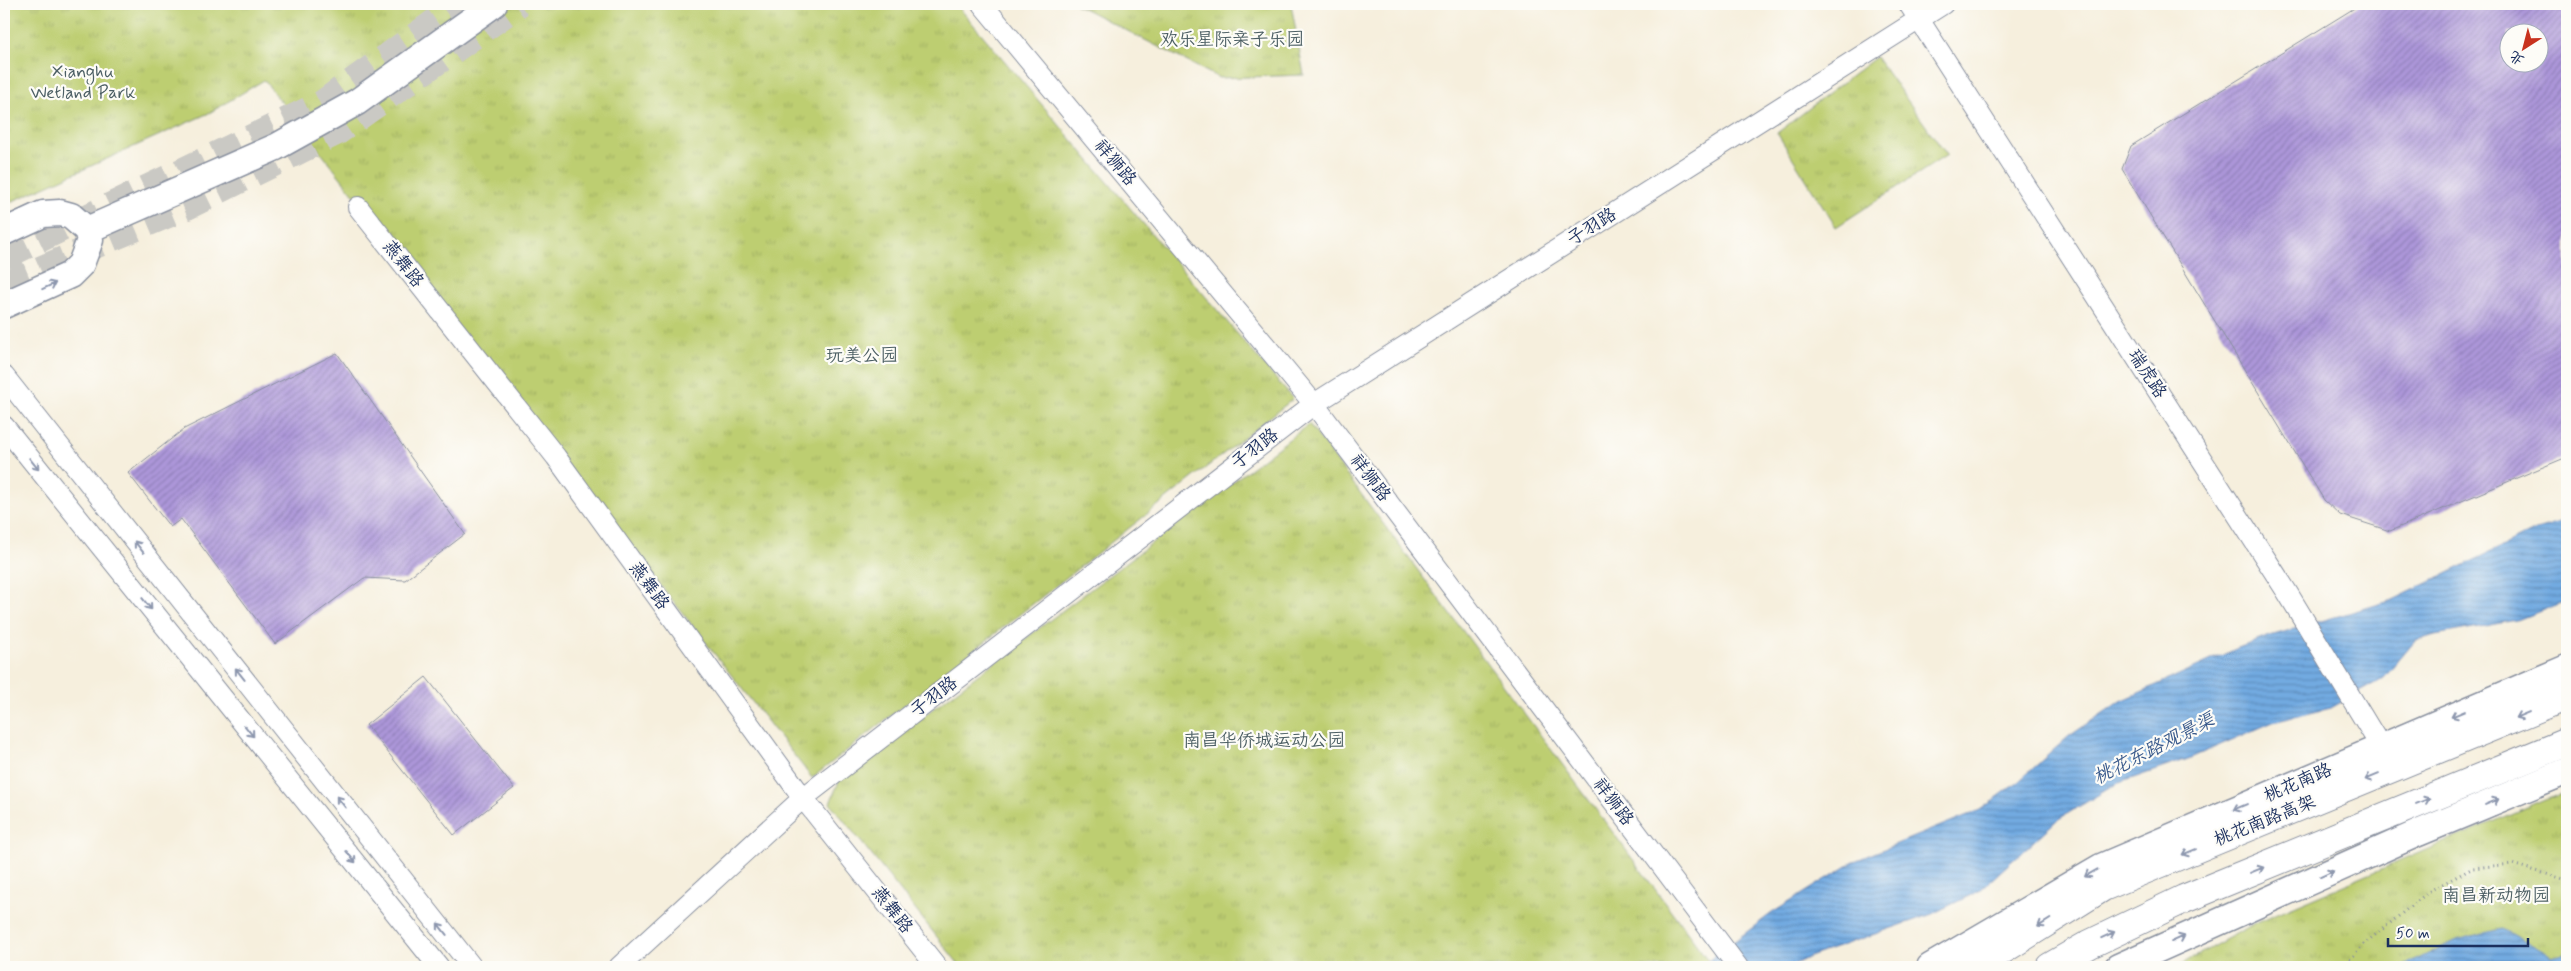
<svg xmlns="http://www.w3.org/2000/svg" width="2571" height="971" viewBox="0 0 2571 971" font-family="Mynerve,'LXGW WenKai TC',sans-serif">
  <style>
    .grass { fill: url(#grass-tufts); stroke: #6c7e68 }
    .water { fill: url(#water-rules); stroke: #466ca0 }
    .building { fill: url(#building-hatch); fill-rule: evenodd }
    .lines { fill: none; stroke-linecap: round; stroke-linejoin: round }
    .major-tunnel { stroke: #cac9c4; stroke-width: 26; stroke-dasharray: 26 13; stroke-linecap: butt }
    .minor-casing { stroke: #888f9e; stroke-width: 22 }
    .major-casing { stroke: #888f9e; stroke-width: 29 }
    .highway-casing { stroke: #888f9e; stroke-width: 30 }
    .path { stroke: #888f9e; stroke-width: 3; stroke-dasharray: 1 4; stroke-linecap: butt }
    .minor { stroke: #fff; stroke-width: 20 }
    .major { stroke: #fff; stroke-width: 26 }
    .highway { stroke: #fff; stroke-width: 28 }
    .oneway { stroke: #8d97ae }
    .labels { text-anchor: middle; dominant-baseline: central; stroke-width: 4.5; stroke-linejoin: round; paint-order: stroke }
    .park-label { font-size: 18px; fill: #4c5f64; stroke: #fdfcf7 }
    .street-label { font-size: 18px; fill: #1b2f5e; stroke: #fdfcf7 }
    .water-label { font-size: 19px; font-style: italic; fill: #395a8c; stroke: #fdfcf7 }
  </style>
  <defs>
    <pattern id="grass-tufts" width="24" height="20" patternUnits="userSpaceOnUse" patternTransform="scale(1.25)"><rect width="24" height="20" fill="#bdce71"/><path d="M3 7l-1-3M5 7V3M7 7l1-3M15 17l-1-3M17 17v-4M19 17l1-3" fill="none" stroke="#a2b164"/></pattern>
    <pattern id="water-rules" width="6" height="5" patternUnits="userSpaceOnUse" patternTransform="scale(1.25)"><rect width="6" height="5" fill="#72aae1"/><path d="M0 2.5h6" fill="none" stroke="#5d8bba"/></pattern>
    <pattern id="building-hatch" width="6" height="6" patternUnits="userSpaceOnUse" patternTransform="scale(1.25)"><rect width="6" height="6" fill="#ad97da"/><path d="M-1 1l2-2M0 6l6-6M5 7l2-2" fill="none" stroke="#8c7cb4"/></pattern>
  </defs>
  <rect width="100%" height="100%" fill="#fdfcf7"/>
  <filter id="ink" filterUnits="userSpaceOnUse"><feTurbulence type="fractalNoise" baseFrequency=".02" numOctaves="2"/><feDisplacementMap in="SourceGraphic" scale="10" xChannelSelector="R" yChannelSelector="G"/><feConvolveMatrix kernelMatrix="1 2 1 2 8 2 1 2 1" color-interpolation-filters="sRGB"/></filter>
  <filter id="wash" filterUnits="userSpaceOnUse"><feTurbulence type="fractalNoise" baseFrequency=".0096" numOctaves="4" result="noise"/><feDisplacementMap in="SourceGraphic" scale="20" xChannelSelector="R" yChannelSelector="G"/><feGaussianBlur stdDeviation="1.12" result="paint"/><feColorMatrix in="noise" values="0 0 0 0 0 0 0 0 0 0 0 0 0 0 0 0 0 1.4 0 .05"/><feComposite in="paint" operator="in"/></filter>
  <g filter="url(#wash)">
    <rect width="100%" height="100%" fill="#f6efdd"/>
    <path class="grass" d="M4,4h952l337,395 -481,379 -548,-698 -55,33 -205,92z
      M1075,4h216l13,71 -85,3z
      M1876,57l71,98 -111,72 -59,-94z
      M1309,424l404,543h-752l-131,-164 10,-24z
      M2567,790v177h-391l83,-46z"/>
    <path class="water" d="M2567,521v80l-50,19 -82,15 -20,6 -31,37 -53,30 -58,14 -85,37 -72,25 -59,36 -78,71 -47,23 -120,42 -24,11h-88l72,-54 85,-53 123,-50 38,-28 50,-45 51,-35 119,-54 32,-12 123,-36 143,-70z
      M2502,929l50,28 15,-4v14h-165l54,-27z"/>
    <g id="blocks">
      <path class="building" d="M2361,4h206v453l-177,74 -50,-16 -16,-15 -202,-331 9,-23zM2508,32h30v30h-30z
        M337,353l128,181 -60,46 -41,-2 -89,66 -94,-125 -11,8 -42,-54 56,-44z
        M426,677l88,111 -60,47 -88,-110z"/>
    </g>
  </g>
  <g filter="url(#ink)">
    <use href="#blocks" fill-opacity="0" stroke="#888f9e" stroke-width="1"/>
    <g class="lines">
      <path class="major-tunnel" d="M4,257l318,-154 137,-99
        M4,284l183,-77 151,-75 182,-128"/>
      <g class="minor-casing">
        <path id="minor" d="M982,4l332,400 424,563
          M1909,4l378,588 94,155
          M358,207l198,250 247,341 134,169
          M4,376l468,591
          M4,426l435,541
          M619,967l184,-169 511,-394 629,-400"/>
      </g>
      <g class="major-casing">
        <path id="major" d="M87,230l189,-83 81,-45 137,-98
          M4,232l39,-18 17,-1 11,3 16,14 3,10 -9,24 -11,11 -66,30
          M1930,967l171,-100 466,-199
          M2118,967l300,-134 149,-62"/>
      </g>
      <g class="highway-casing">
        <path id="highway" d="M1975,967l128,-80 464,-191
          M2050,967l40,-23 94,-45 383,-157"/>
      </g>
      <path class="path" d="M2343,967l21,-23 67,-54 42,-22 39,-4 55,16"/>
      <use href="#minor" class="minor"/>
      <use href="#major" class="major"/>
      <use href="#highway" class="highway"/>
    </g>
    <defs><path id="oneway-shaft" d="M-6 0H5M1.5-3L5.5 0L1.5 3" fill="none" stroke-width="1.6" stroke-linecap="round" stroke-linejoin="round" transform="scale(1.25)"/></defs>
    <g class="oneway">
      <use href="#oneway-shaft" transform="translate(49 286) rotate(-25)"/>
      <use href="#oneway-shaft" transform="translate(34 464) rotate(51)"/>
      <use href="#oneway-shaft" transform="translate(139 547) rotate(-128)"/>
      <use href="#oneway-shaft" transform="translate(147 604) rotate(51)"/>
      <use href="#oneway-shaft" transform="translate(240 674) rotate(-128)"/>
      <use href="#oneway-shaft" transform="translate(2458 714) rotate(157)"/>
      <use href="#oneway-shaft" transform="translate(2522 715) rotate(157)"/>
      <use href="#oneway-shaft" transform="translate(249 731) rotate(51)"/>
      <use href="#oneway-shaft" transform="translate(2372 777) rotate(158)"/>
      <use href="#oneway-shaft" transform="translate(2423 801) rotate(-22)"/>
      <use href="#oneway-shaft" transform="translate(341 802) rotate(-128)"/>
      <use href="#oneway-shaft" transform="translate(2492 802) rotate(-23)"/>
      <use href="#oneway-shaft" transform="translate(2240 807) rotate(157)"/>
      <use href="#oneway-shaft" transform="translate(2189 852) rotate(158)"/>
      <use href="#oneway-shaft" transform="translate(351 857) rotate(51)"/>
      <use href="#oneway-shaft" transform="translate(2257 870) rotate(-22)"/>
      <use href="#oneway-shaft" transform="translate(2091 873) rotate(150)"/>
      <use href="#oneway-shaft" transform="translate(2327 874) rotate(-24)"/>
      <use href="#oneway-shaft" transform="translate(2044 923) rotate(148)"/>
      <use href="#oneway-shaft" transform="translate(442 929) rotate(-128)"/>
      <use href="#oneway-shaft" transform="translate(2108 935) rotate(-25)"/>
      <use href="#oneway-shaft" transform="translate(2178 939) rotate(-24)"/>
    </g>
  </g>
  <g class="labels">
    <g class="park-label">
      <text x="1232" y="40">欢乐星际亲子乐园</text>
      <text x="83" y="72">Xianghu<tspan x="83" dy="21">Wetland Park</tspan></text>
      <text x="862" y="356">玩美公园</text>
      <text x="1264" y="741">南昌华侨城运动公园</text>
      <text x="2496" y="896">南昌新动物园</text>
    </g>
    <g class="street-label">
      <text transform="translate(1115 163) rotate(50)">祥狮路</text>
      <text transform="translate(1592 227) rotate(-32)">子羽路</text>
      <text transform="translate(403 264) rotate(52)">燕舞路</text>
      <text transform="translate(2147 374) rotate(57)">瑞虎路</text>
      <text transform="translate(1255 449) rotate(-38)">子羽路</text>
      <text transform="translate(1370 478) rotate(53)">祥狮路</text>
      <text transform="translate(649 586) rotate(54)">燕舞路</text>
      <text transform="translate(934 697) rotate(-38)">子羽路</text>
      <text transform="translate(2298 783) rotate(-23)">桃花南路</text>
      <text transform="translate(1613 802) rotate(53)">祥狮路</text>
      <text transform="translate(2265 821) rotate(-22)">桃花南路高架</text>
      <text transform="translate(892 910) rotate(52)">燕舞路</text>
    </g>
    <g class="water-label">
      <text transform="translate(2154 749) rotate(-27)">桃花东路观景渠</text>
    </g>
  </g>
  <rect width="2571" height="971" fill="none" stroke="#fdfcf7" stroke-width="20"/>
  <g transform="translate(2524 48) rotate(216)"><circle r="24" fill="#fdfcf7" stroke="#a3aaba"/>
  <path d="M0-4L9 19L0 12L-9 19Z" fill="#c8321e"/>
  <text y="-8" font-size="14" font-weight="bold" text-anchor="middle" fill="#1b2f5e">北</text>
  </g>
  <path d="M2388 938v8h140v-8" fill="none" stroke="#1b2f5e" stroke-width="2.5"/>
  <text x="2396" y="938" font-size="15" fill="#1b2f5e" stroke="#fdfcf7" stroke-width="4" paint-order="stroke">50 m</text>
</svg>
